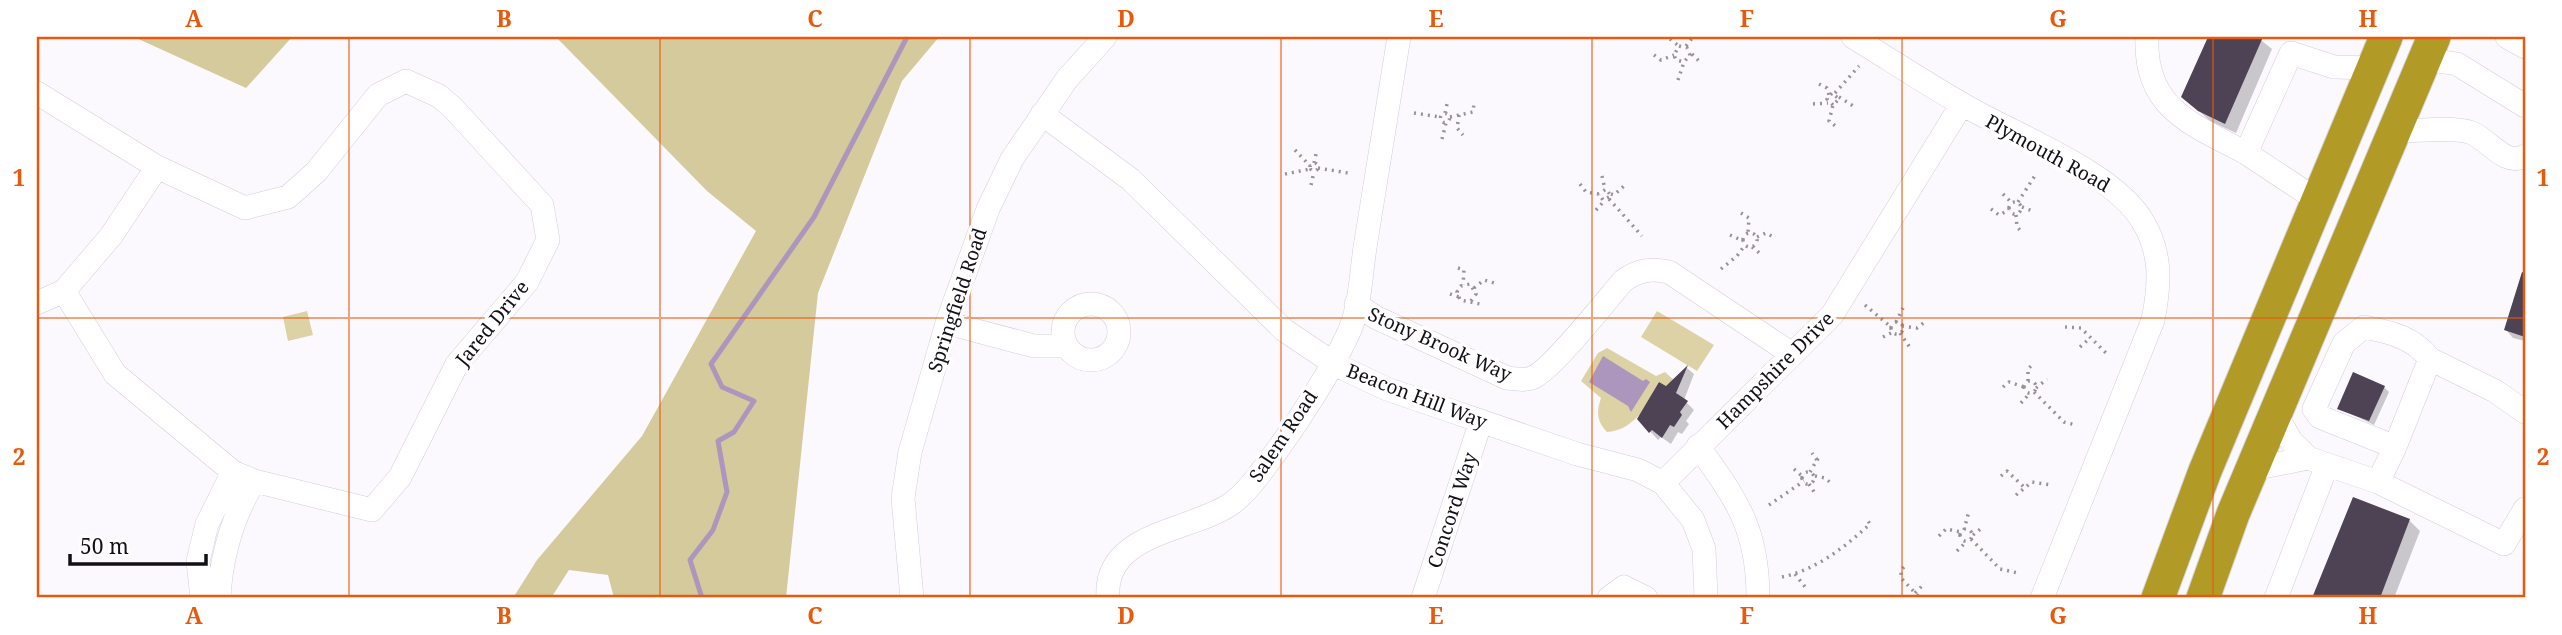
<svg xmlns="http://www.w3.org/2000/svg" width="2562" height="635" viewBox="0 0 2562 635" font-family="'Noto Serif',serif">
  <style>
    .green { fill: #dcd2a5 }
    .forest { fill: #d4ca9b }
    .water { fill: #ac96be }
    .shadow { fill: #0003 }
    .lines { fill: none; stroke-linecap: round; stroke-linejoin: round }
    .stream { stroke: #ac96be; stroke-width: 5 }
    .building { fill: #4d4354 }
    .minor-casing { stroke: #d5cadf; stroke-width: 24 }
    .highway-casing { stroke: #d5d4d5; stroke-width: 35 }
    .path { stroke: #969298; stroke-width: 3.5; stroke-dasharray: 2 5; stroke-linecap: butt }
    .minor { stroke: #fff; stroke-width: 23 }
    .highway { stroke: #b19a26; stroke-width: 33 }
    .grid { fill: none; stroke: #e8590c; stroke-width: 2; stroke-opacity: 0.55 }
    .labels { text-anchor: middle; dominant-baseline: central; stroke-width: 7; stroke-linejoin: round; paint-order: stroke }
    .street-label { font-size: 19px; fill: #130f16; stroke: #fff }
    .neatline { fill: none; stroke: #e8590c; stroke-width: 2.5 }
    .grid-label { font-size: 23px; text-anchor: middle; font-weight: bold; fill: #e8590c }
  </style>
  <rect width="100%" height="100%" fill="#fcf9fe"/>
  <path class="green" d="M307,311l6,24 -25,6 -5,-24z
    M1657,311l57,34 -17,26 -56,-34z
    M1607,348l49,28 9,-4 10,9 -9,5 -7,-4 -7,12 7,5c-21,12 -26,31 -52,33 -10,-11 -11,-19 -6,-34l-20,-17 17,-28z"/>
  <path class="forest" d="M134,37h158l-46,51z
    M556,37h383l-37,44 -84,212 -32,305h-172l-6,-23 -39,-5 -18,28h-38l24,-38 105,-124 114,-205 -49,-40z"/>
  <path class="water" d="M1603,356l40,25 3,-2 4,3 -19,30 -3,-6 -39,-24z"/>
  <path class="shadow" d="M2210,37h47l15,12 -36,84 -26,-12 -26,-24z
    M2525,283v58l-12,-3 -7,-8z
    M1687,368l7,6 -10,26 10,10 -8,11 3,3 -7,10 -4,-2 -7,12 -10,-7 -3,3 -19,-21z
    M2384,387l5,5 -15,33 -35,-17z
    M2354,499l56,22 10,10 -26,67h-80z"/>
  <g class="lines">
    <path class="stream" d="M702,598l-12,-38 23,-30 14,-38 -9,-51 16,-9 20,-31 -32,-14 -11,-23 103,-147 93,-180"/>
  </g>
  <path class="building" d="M2208,37h55l-38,87 -27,-13 -17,-14z
    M2522,272l3,1v64l-21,-7z
    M1688,365l-12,28 12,8 -8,11 2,3 -8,12 -4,-2 -8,13 -10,-8 -3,3 -12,-14 22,-37 7,4z
    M2353,372l32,14 -16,35 -32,-12z
    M2353,497l57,22 -30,79h-68z"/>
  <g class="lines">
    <g class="minor-casing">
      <path id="minor" d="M1853,37c36,22 72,46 109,67 50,30 153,68 181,118 19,31 17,63 10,98l-111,278
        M2147,37c-3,72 45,87 99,116
        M2507,37l18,10
        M2424,59l33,5 68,42
        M37,93l120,74 88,41 43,-11 28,-25 62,-77 28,-14 33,15 14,12 89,97 6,35 -21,42 -70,82 -57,113 -28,33 -118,-29 -21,-9 -118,-98 -51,-83
        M1042,114l88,65 154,151 52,35 51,24 190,65 61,16 25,13 30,37 11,29 2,49
        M2394,132c20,-1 61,-6 78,1 17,7 33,34 53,23
        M2317,200l-71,-47 45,-100 43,14 38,1
        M37,303l27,-12 47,-55 46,-69
        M1356,304l19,13 132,61c9,1 19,3 27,-1 20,-10 71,-75 89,-96 15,-11 28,-13 46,-9l123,82
        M1063 332a28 28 0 1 1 56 0a28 28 0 1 1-56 0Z
        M947,323l87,23h32
        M2525,412l-30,-21 -65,-32 -35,88 -17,35 126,62 21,-35
        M2275,413l16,28 17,17 70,24
        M1698,446c39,54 60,83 60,152
        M2395,447l-75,-30 -6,-8 30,-66 20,-16c26,5 49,10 66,32
        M2250,474l13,-7 45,-9
        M1663,483l169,-168 130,-211
        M202,598l-4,-37 9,-37 26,-52
        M219,598c2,-42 13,-80 35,-117
        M912,598l-9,-100 7,-46 37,-129 41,-114 24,-50 55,-80 38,-42
        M1108,598c-5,-66 82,-66 123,-94 18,-13 32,-35 45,-52 24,-33 55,-81 72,-118 13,-27 13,-64 18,-93 11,-68 22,-136 33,-204
        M1423,598l58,-177
        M1609,598l15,-11 22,11
        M2276,598l51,-133"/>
    </g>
    <g class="highway-casing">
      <path id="highway" d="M2158,598l47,-127 181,-434
        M2203,598l30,-84 201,-477"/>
    </g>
    <path class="path" d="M1670,39l9,7
      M1686,46l7,-9
      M1692,54l10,10
      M1654,55l7,5 13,-5
      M1678,80l6,-18 6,-7 -3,-7 -8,-2 -5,9 2,5 8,2
      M1819,84l8,4 2,7
      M1835,93l24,-27
      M1839,97l16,10
      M1813,104l15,-1
      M1833,105l-6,-6 5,-6 7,6 -6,6 -4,16 9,7
      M1414,113l26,4
      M1445,113l2,-9
      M1440.5 118a4.5 4.5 0 1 1 9 0a4.5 4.5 0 1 1-9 0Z
      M1459,115l-2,13 6,7
      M1450,117l23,-5 1,-9
      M1442,139l4,-16
      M1295,150l15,16
      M1310 167a4 4 0 1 1 8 0a4 4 0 1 1-8 0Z
      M1314,163l3,-13
      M1318,168l30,5
      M1285,174l25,-5
      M1602,176l3,13
      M1580,184l6,8 13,2 4,6 8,-4 -5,-7 -7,5
      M1311,185l3,-13
      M1611,194l3,1 11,-10
      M2003,194l9,9
      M1609,199l33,37
      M2009 208a6 6 0 1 1 12 0a6 6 0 1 1-12 0Z
      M2018,202l18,-28
      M2022,207l13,5
      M1991,209l8,6 10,-5
      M1596,210l9,-10
      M1741,213l8,5 -1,14
      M2016,215l1,12 6,6
      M1743 240a7 7 0 1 1 14 0a7 7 0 1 1-14 0Z
      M1730,235l13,6
      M1757,237l9,-4 9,5
      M1752,247l10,8
      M1458,268l6,2 -1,15
      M1721,269l16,-13 8,-11
      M1474,288l10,-8 10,3
      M1450,294l9,3
      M1471,301l5,-7 -6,-10 -9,2 -4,6 3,8 20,4
      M1865,305l26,22
      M1896,322l7,-14
      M1891 328a6 6 0 1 1 12 0a6 6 0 1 1-12 0Z
      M1902,326l15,2 9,-7
      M2065,327l16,1 25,25
      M1900,333l11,16
      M1883,337l10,-5
      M2080,347l10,-9
      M2024 387a6 6 0 1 1 12 0a6 6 0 1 1-12 0Z
      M2028,381v-12l5,-5
      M2003,387l6,-5 15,5
      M2036,388l11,-9
      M2034,392l30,30 12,3
      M2021,403l9,-10
      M1817,460l5,-5
      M1794,469l8,7
      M1802 478a6 6 0 1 1 12 0a6 6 0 1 1-12 0Z
      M1810,472l7,-12 -5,-7
      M1815,476l10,2 7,6
      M2001,476l6,-5 18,17
      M1809,484l7,11
      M2016,495l16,-13 19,3
      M1769,505l35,-24
      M1960 535a6 6 0 1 1 12 0a6 6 0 1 1-12 0Z
      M1964,530l5,-19
      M1973,535l10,-8
      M1939,536l7,-7 15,3
      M1971,539l29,30 18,4
      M1957,551l9,-9
      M1904,567l-3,3v8l19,20
      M1795,574l11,14
      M1782,577c34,-7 63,-30 88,-53l-4,-6
      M1915,593l10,-10"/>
    <use href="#minor" class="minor"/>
    <use href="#highway" class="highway"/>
  </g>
  <path class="grid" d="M349,37v561M660,37v561M970,37v561M1281,37v561M1592,37v561M1902,37v561M2213,37v561M37,318h2488"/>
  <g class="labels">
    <g class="street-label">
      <text transform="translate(2048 153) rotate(29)">Plymouth Road</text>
      <text transform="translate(957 300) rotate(-72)">Springfield Road</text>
      <text transform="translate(492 323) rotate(-51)">Jared Drive</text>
      <text transform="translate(1440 344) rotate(24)">Stony Brook Way</text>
      <text transform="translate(1775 370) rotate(-45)">Hampshire Drive</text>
      <text transform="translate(1417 396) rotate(21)">Beacon Hill Way</text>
      <text transform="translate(1283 436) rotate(-56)">Salem Road</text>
      <text transform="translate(1452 510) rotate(-72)">Concord Way</text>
    </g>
  </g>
  <rect width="2562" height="635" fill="none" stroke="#ffffff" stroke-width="77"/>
  <path d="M70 554v10h136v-10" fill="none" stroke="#130f16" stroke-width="3.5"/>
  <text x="80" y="554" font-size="21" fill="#130f16" stroke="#ffffff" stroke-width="5" paint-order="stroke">50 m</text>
  <rect x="38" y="38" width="2486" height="558" class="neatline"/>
  <g class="grid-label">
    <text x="194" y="27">A</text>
    <text x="504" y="27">B</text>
    <text x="815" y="27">C</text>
    <text x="1126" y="27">D</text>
    <text x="1436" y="27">E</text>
    <text x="1747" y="27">F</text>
    <text x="2058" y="27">G</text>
    <text x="2368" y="27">H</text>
    <text x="19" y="186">1</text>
    <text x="2543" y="186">1</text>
    <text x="19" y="465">2</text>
    <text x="2543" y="465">2</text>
    <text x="194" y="624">A</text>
    <text x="504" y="624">B</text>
    <text x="815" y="624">C</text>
    <text x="1126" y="624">D</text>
    <text x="1436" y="624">E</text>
    <text x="1747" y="624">F</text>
    <text x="2058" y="624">G</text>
    <text x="2368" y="624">H</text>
  </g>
</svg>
